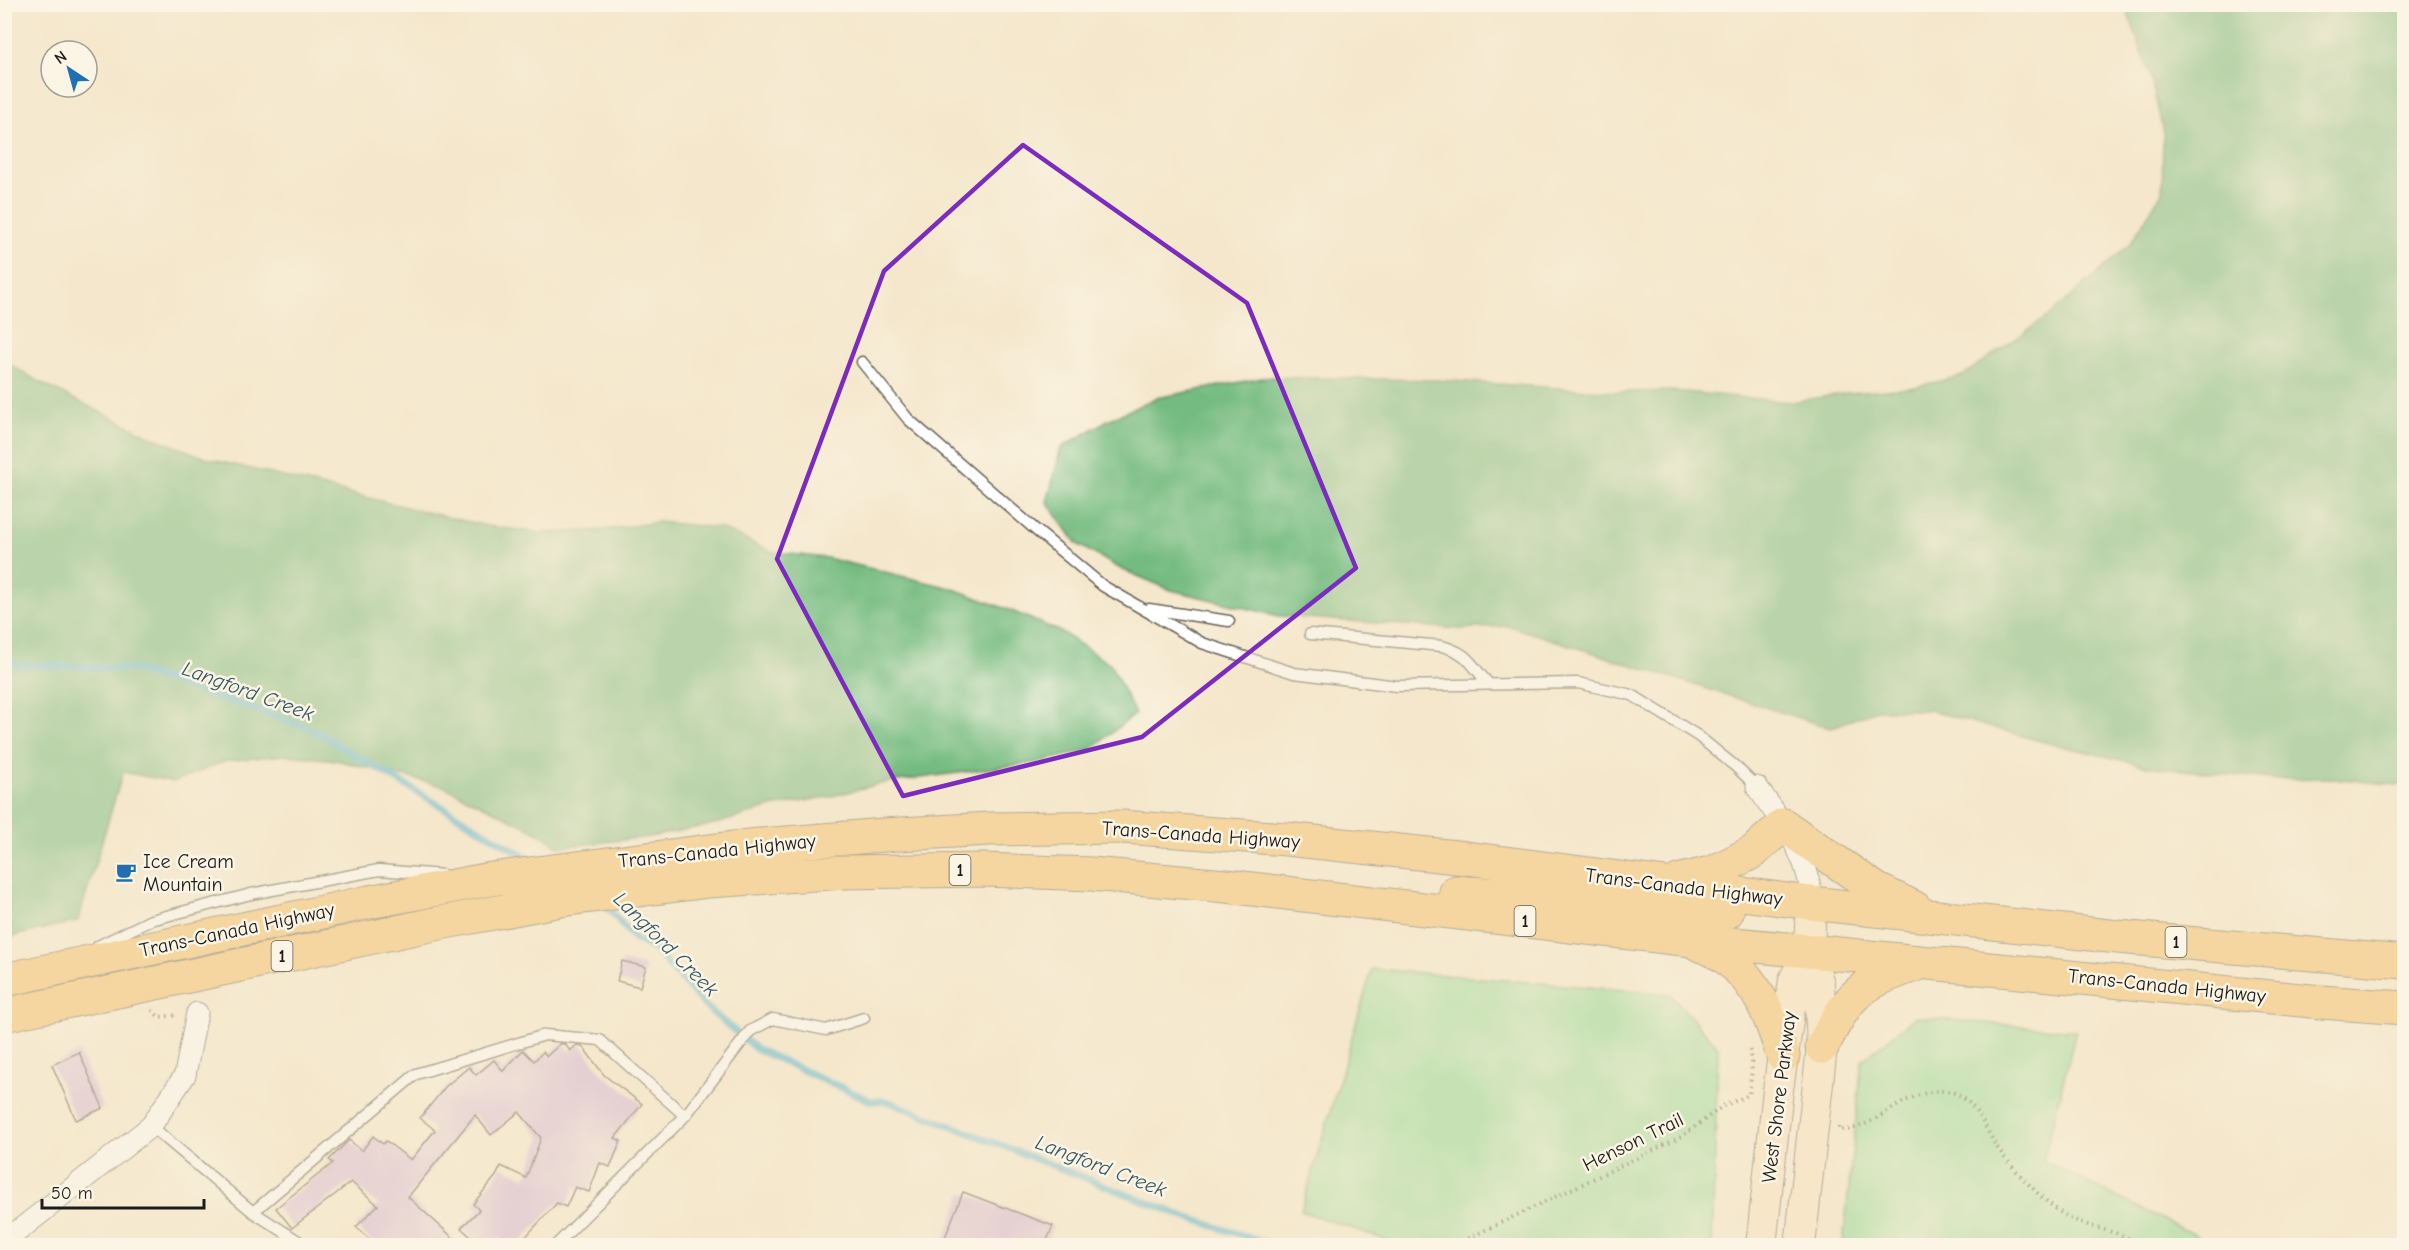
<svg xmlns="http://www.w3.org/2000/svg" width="2409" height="1250" viewBox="0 0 2409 1250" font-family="'Comic Neue',sans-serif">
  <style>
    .green { fill: #8fdb97; stroke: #567c5a; stroke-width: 1.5 }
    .forest { fill: #73bb80; stroke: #486c4e; stroke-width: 1.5 }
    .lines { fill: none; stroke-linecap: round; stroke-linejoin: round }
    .stream { stroke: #52b2d1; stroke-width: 7 }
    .building { fill: #d1b1d9 }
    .service-casing { stroke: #68635a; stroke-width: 13 }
    .minor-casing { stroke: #68635a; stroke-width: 23 }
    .secondary-casing { stroke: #68635a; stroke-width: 32 }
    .trunk-casing { stroke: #68635a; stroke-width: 35 }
    .motorway-casing { stroke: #68635a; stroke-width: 35 }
    .path { stroke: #68635a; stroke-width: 4; stroke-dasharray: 1.5 4.5; stroke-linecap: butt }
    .service { stroke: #fff; stroke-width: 10 }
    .minor { stroke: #fff; stroke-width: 21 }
    .secondary { stroke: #fbe6c4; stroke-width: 30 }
    .trunk { stroke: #f6c06b; stroke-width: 33 }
    .motorway { stroke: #f6c06b; stroke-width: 33 }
    .marked { fill: none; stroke: #7b2cbf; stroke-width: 4.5; stroke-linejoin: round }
    .labels { text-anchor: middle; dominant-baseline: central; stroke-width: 5; stroke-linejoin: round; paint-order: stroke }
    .shield { fill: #fcf5e5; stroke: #5f5d58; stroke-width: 1.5 }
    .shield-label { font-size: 18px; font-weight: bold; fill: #1c1c1c }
    .street-label { font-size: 20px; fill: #1c1c1c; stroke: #fcf5e5 }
    .poi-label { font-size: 20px; fill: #1c1c1c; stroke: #fcf5e5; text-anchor: start }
    .water-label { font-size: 21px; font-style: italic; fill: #325864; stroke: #fcf5e5 }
  </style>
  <rect width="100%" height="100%" fill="#fcf5e5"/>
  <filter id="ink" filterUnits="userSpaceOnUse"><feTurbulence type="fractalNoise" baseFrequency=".0167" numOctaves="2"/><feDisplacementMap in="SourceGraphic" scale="12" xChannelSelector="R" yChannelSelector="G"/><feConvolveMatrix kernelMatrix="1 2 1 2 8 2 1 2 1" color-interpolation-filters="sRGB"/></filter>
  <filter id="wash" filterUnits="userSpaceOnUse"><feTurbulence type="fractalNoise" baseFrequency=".008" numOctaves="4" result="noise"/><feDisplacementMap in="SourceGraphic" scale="24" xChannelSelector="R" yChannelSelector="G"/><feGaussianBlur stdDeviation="1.35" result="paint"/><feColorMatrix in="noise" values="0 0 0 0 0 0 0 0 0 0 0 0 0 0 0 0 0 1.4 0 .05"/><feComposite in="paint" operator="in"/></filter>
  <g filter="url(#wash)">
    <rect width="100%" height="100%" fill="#f4e7cc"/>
    <path class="green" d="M1372,969l298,25 48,53 -6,198h-311l-100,-34z
      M1915,1017l161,14 -33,130 172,84h-372l19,-184z"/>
    <path class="forest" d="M2125,5h279v781l-71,-8 -62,1 -120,-12 -111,-26 -111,-31h-52l-47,18 -321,-102 -49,3 -181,-13 -108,-26 -50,-21 -44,-25 -30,-42 14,-54 47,-28 48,-22 111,-21 171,3 180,12 57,-1 116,11 56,-9 63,-5 52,-12 89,-62 79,-70 32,-52 1,-60 -13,-57z
      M5,362l40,23 107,52 54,21 228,56 53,12 56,7 61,-3 54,-8 62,6 52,24 55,6 124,30 61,23 51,22 48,32 24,49 -45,36 -51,12 -156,21 -54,14 -58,10 -52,16 -69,14 -91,10 -22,-15 -94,-46 -107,-26 -51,-5 -60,6 -51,21 -51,-10 -45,149 -73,17z"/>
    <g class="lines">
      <path class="stream" d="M4,664l130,5 177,60 224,133
        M605,905l31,35 19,10 50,56 51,43 115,52h16l293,114 95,31"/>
    </g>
    <g id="blocks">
      <path class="building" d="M622,961l24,6 -6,20 -23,-6z
        M560,1044h5l5,7 7,-6 5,1 22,29 38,29 -27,34 6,3 -11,26 -10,-4 -11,29 -14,-5 -9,20 -9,-4 -39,42h-12l-7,-7 -7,7h-12l-19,-17 18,-18 -6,-6 23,-28 5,-10 25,12 15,-40 -22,-26 -28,23 -16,-20 -67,82 53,48h-85l-20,-18 22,-22 -27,-23 -59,46 -16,-20 57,-45 -4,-3 20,-20 13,11 11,-15 10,8 3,-3 25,19 24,-30 -15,-12 26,-32 23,-19 7,8 18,-15 9,11 20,-21 11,11 9,-9 4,4z
        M79,1052l24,56 -27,12 -24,-55z
        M963,1192l90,34 -8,19h-103z"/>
    </g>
  </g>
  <g filter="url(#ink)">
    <use href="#blocks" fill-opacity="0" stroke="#68635a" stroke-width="1.5"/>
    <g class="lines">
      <g class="service-casing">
        <path id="service" d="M862,362l46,57 129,112 66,55 99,57 92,30 103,13 181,-3 54,12 66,41 38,31 21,20
          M1149,609l80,12
          M1310,634l132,12c29,8 28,19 47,38
          M98,946l53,-26 100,-26 128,-24 64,5
          M151,1126l102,86 53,34
          M253,1212l163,-138 129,-39 55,5 85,76
          M555,1246l130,-130 65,-85 23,-12 53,11 38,-12"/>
      </g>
      <g class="minor-casing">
        <path id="minor" d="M1757,787c25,36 55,71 54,116
          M4,1242l147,-116 34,-51 12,-62"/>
      </g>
      <g class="secondary-casing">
        <path id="secondary" d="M1761,1246l17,-156 16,-110 15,-29
          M1800,1246l22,-199 -3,-63 -10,-33 2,-48"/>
      </g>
      <g class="trunk-casing">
        <path id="trunk" d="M1678,881l36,-9 39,-20 30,-27
          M1456,892l271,20
          M1698,944c9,4 21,8 29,15 33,26 44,59 56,97
          M4,980l365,-78 122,-23 257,-33 136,-11 105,-6 133,-2 164,12 180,19 345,45
          M4,1015l431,-91 126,-24 148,-19 136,-9 139,-2 107,4 135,12 465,54 118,11"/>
      </g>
      <g class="motorway-casing">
        <path id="motorway" d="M1783,825l93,64 39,19
          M1811,903l307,34 286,25
          M1809,951l512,51 83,6
          M1822,1047c28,-55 37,-63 96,-83"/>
      </g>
      <path class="path" d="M152,1010l7,7 19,-2
        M1839,1127v3c37,1 62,-40 105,-39 31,1 41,41 57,62 17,21 39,45 62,61 16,10 34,13 52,19 10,3 19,8 29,13
        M1452,1246l229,-109 42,-31 26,-11 3,-25 -3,-24"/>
      <use href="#service" class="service"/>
      <use href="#minor" class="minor"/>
      <use href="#secondary" class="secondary"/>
      <use href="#trunk" class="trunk"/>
      <use href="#motorway" class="motorway"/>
    </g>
  </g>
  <path d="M0 0H2409V1250H0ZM1023,145l224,158 109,265 -214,169 -239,59 -126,-237 107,-288z" fill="#f4e7cc" fill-opacity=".55" fill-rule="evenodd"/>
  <path class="marked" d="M1023,145l224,158 109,265 -214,169 -239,59 -126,-237 107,-288z"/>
  <defs>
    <g id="cafe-bare" transform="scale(1.62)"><path d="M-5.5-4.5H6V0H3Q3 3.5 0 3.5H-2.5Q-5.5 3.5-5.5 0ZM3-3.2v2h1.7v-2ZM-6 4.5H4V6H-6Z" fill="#1f6fb2" stroke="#fcf5e5" stroke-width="2.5" paint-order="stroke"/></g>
  </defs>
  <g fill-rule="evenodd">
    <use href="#cafe-bare" x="126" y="872"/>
  </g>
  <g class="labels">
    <g class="shield">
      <rect x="949.5" y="855" width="21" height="30" rx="4.5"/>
      <rect x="1514.5" y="906" width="21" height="30" rx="4.5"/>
      <rect x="2165.5" y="927" width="21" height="30" rx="4.5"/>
      <rect x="271.5" y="941" width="21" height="30" rx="4.5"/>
    </g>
    <g class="shield-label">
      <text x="960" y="870">1</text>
      <text x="1525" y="921">1</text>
      <text x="2176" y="942">1</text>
      <text x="282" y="956">1</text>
    </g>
    <g class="street-label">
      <text transform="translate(1201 835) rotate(4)">Trans-Canada Highway</text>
      <text transform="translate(717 851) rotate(-6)">Trans-Canada Highway</text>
      <text transform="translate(1684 887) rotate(7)">Trans-Canada Highway</text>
      <text transform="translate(237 930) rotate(-12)">Trans-Canada Highway</text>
      <text transform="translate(2167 986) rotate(6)">Trans-Canada Highway</text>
      <text transform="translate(1779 1097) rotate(-83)">West Shore Parkway</text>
      <text transform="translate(1633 1142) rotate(-26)">Henson Trail</text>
    </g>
    <g class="poi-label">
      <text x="143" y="861">Ice Cream<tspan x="143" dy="23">Mountain</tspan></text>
    </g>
    <g class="water-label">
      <text transform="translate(248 691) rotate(20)">Langford Creek</text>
      <text transform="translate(666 944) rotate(45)">Langford Creek</text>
      <text transform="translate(1101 1166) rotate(21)">Langford Creek</text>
    </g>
  </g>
  <rect width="2409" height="1250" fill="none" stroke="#fcf5e5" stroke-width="24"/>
  <g transform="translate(69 69) rotate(324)"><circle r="28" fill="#fcf5e5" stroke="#a29e95" stroke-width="1.5"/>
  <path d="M0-4.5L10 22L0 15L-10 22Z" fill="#1f6fb2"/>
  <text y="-9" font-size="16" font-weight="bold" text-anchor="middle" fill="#1c1c1c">N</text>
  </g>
  <path d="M42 1199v9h162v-9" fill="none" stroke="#1c1c1c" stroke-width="3"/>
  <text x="51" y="1199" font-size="18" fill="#1c1c1c" stroke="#fcf5e5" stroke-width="4.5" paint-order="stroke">50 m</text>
</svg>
